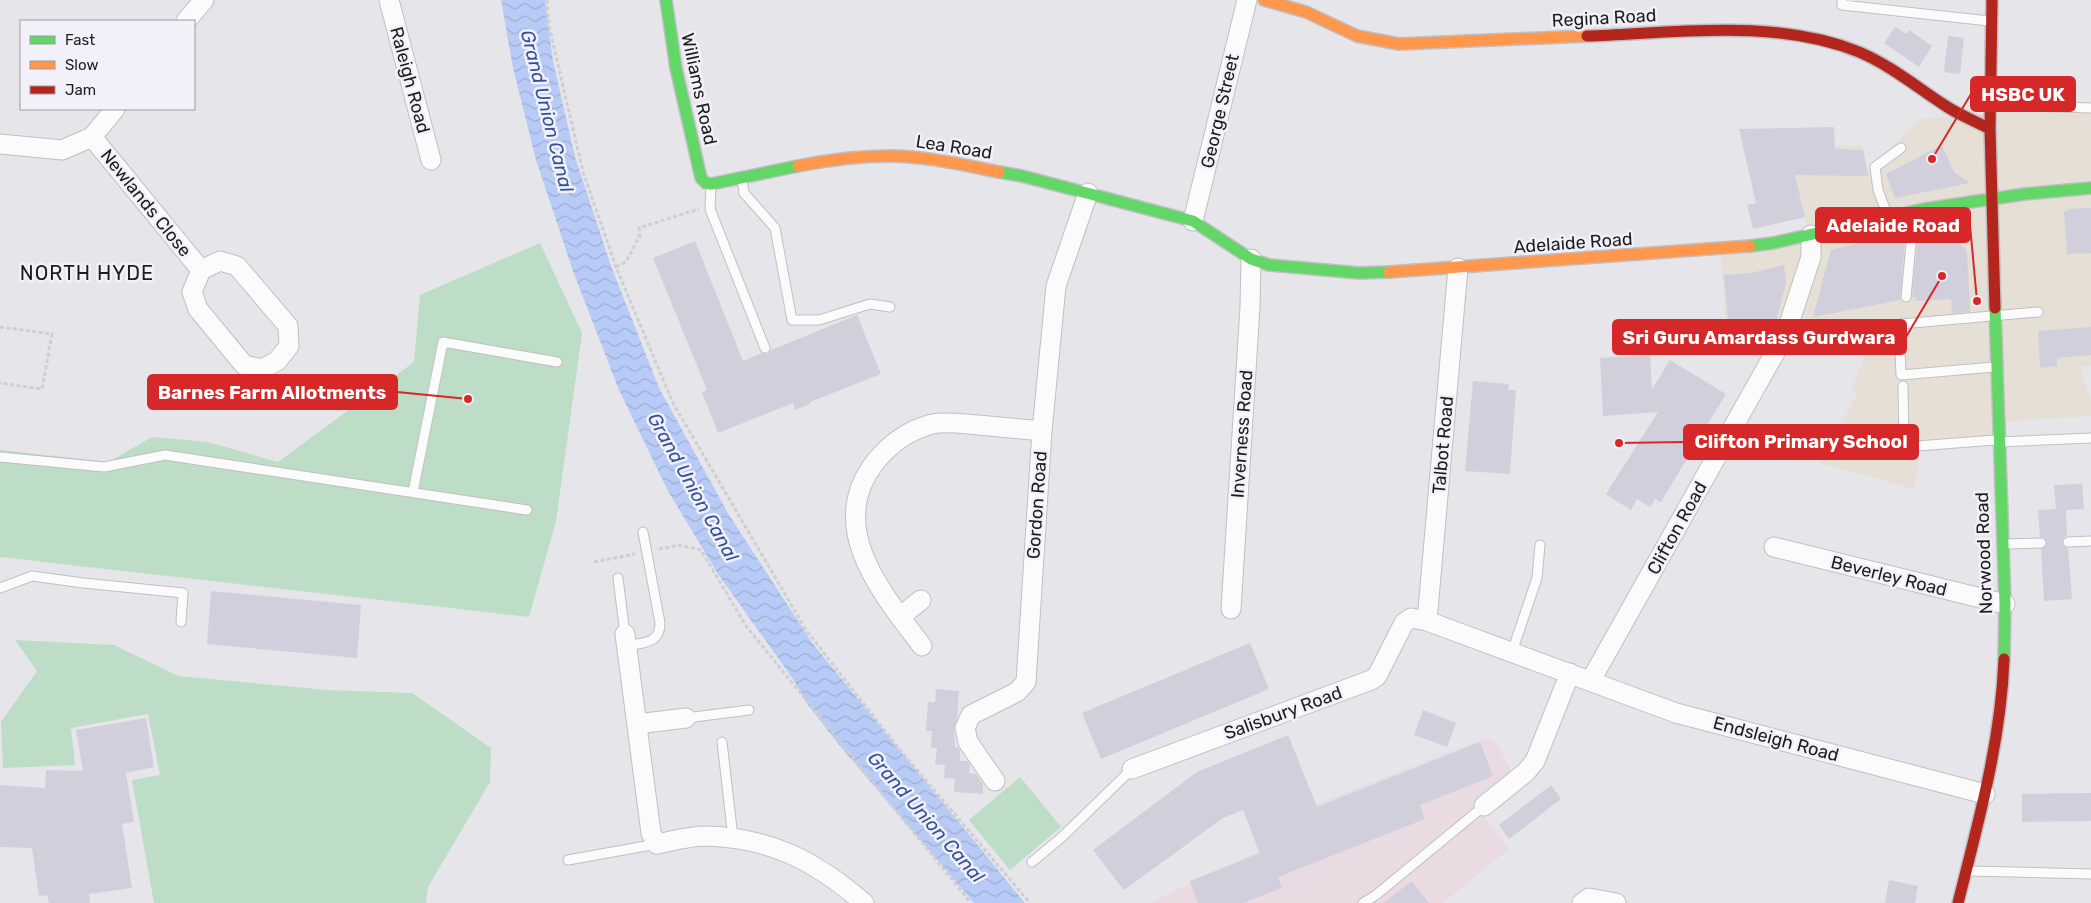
<svg xmlns="http://www.w3.org/2000/svg" width="2091" height="903" viewBox="0 0 2091 903" font-family="Rubik,sans-serif">
  <style>
    .commercial { fill: #e5dfd6 }
    .industrial { fill: #eadbe2 }
    .green { fill: #bdddc6 }
    .water { fill: url(#water-waves) }
    .building { fill: #d1cfdb }
    .lines { fill: none; stroke-linecap: round; stroke-linejoin: round }
    .lane-casing { stroke: #c0bfc3; stroke-width: 11 }
    .street-casing { stroke: #c0bfc3; stroke-width: 21 }
    .fast-casing { stroke: #c0bfc3; stroke-width: 14 }
    .slow-casing { stroke: #c0bfc3; stroke-width: 14 }
    .jam-casing { stroke: #c0bfc3; stroke-width: 14 }
    .path { stroke: #cfcfd0; stroke-width: 3; stroke-dasharray: 4 2.5; stroke-linecap: butt }
    .lane { stroke: #fbfbfc; stroke-width: 9 }
    .street { stroke: #fbfbfc; stroke-width: 19 }
    .fast { stroke: #63d668; stroke-width: 11 }
    .slow { stroke: #ff974d; stroke-width: 11 }
    .jam { stroke: #b3261e; stroke-width: 11 }
    .labels { text-anchor: middle; dominant-baseline: central; stroke-width: 5; stroke-linejoin: round; paint-order: stroke }
    .street-label { font-size: 18px; fill: #1d1d20; stroke: #f2f1f9 }
    .water-label { font-size: 19px; font-style: italic; fill: #335399; stroke: #f2f1f9 }
    .quarter-label { font-size: 20px; letter-spacing: 1px; fill: #1d1d20; stroke: #f2f1f9 }
    .leader { fill: none; stroke: #d62828; stroke-width: 2 }
    .callout-dot { fill: #d62828; stroke: #f2f1f9; stroke-width: 2 }
    .callout { fill: #d62828; stroke: #d62828; stroke-width: 2 }
    .callout-label { font-size: 19px; text-anchor: middle; font-weight: bold; fill: #fff }
  </style>
  <defs>
    <pattern id="water-waves" width="16" height="10" patternUnits="userSpaceOnUse" patternTransform="scale(1.25)"><rect width="16" height="10" fill="#b7cbf6"/><path d="M0 5q4-4 8 0t8 0" fill="none" stroke="#9daed3"/></pattern>
  </defs>
  <rect width="100%" height="100%" fill="#e6e5ea"/>
  <path class="commercial" d="M2013,111l78,3v252l-11,1 11,34v15l-94,6v21l-80,4 1,21 -4,21 -94,-26 37,-69 -6,-5 18,-40 -66,-32 -7,10 -70,-6 -6,-71 88,-20 -19,-85 74,1 5,24 52,-51z"/>
  <path class="industrial" d="M1483,739h10l20,34 -38,32 34,44 -66,54h-293l108,-51 -8,-21z"/>
  <path class="green" d="M540,243l42,90 -26,188 -27,96 -529,-60v-107l109,12 43,-25 56,5 70,20 136,-100 6,-67z
    M15,640l99,5 64,31 149,14 85,3 79,55 -1,34 -62,105 -2,16h-272l-22,-123 28,-5 -12,-61 -77,14 4,37 -72,3 -2,-46 36,-51z
    M1020,777l41,50 -51,43 -41,-50z"/>
  <path class="water" d="M501,0h44l8,61 22,96 36,109 48,122 70,127 84,129 212,259h-51l-134,-157 -32,-41 -15,-26 -75,-105 -50,-83 -49,-101 -45,-116 -38,-114 -23,-92z"/>
  <path class="building" d="M1895,27l11,7 3,-4 23,16 -13,21 -35,-24z
    M1948,36l16,2 -4,36 -16,-2z
    M1834,127l1,22 28,1 5,26 -73,-1 10,42 -52,12 -6,-24 9,-2 -17,-74z
    M1942,145l12,27 16,11 -75,15 -9,-24z
    M2091,208v45l-24,1 -3,-42 5,-3z
    M1904,233l-2,5h3l-5,62 -87,17 18,-67z
    M1957,235l1,7 9,9 3,61 -18,1 -1,-14 -34,2 -1,-4h-4l6,-60z
    M695,241l48,120 19,-8 6,1 3,-4 86,-35 24,59 -71,28v2l-15,6 -2,-7 -75,30 -16,-41 5,-2 -54,-132z
    M1784,265l2,17 -10,40 -48,-3 -4,-44 27,-2z
    M2091,327v28l-34,3v8l-17,2 -2,-37z
    M1650,355l2,34 18,-29 56,34 -65,108 -6,-3 -5,8 -13,-8 -6,11 -25,-16 52,-82 -55,4 -3,-58z
    M1473,381l36,3 -1,6h8l-6,84 -45,-3z
    M2082,484l2,25 -18,1 1,26 -3,1 -2,5 1,4 5,2 4,51 -28,2 -3,-52 5,-3 1,-4 -3,-4 -4,-1 -2,-27 18,-1 -2,-24z
    M211,591l150,14 -4,53 -150,-14z
    M1250,643l19,46 -168,70 -19,-46z
    M936,689l23,2 -2,27 -3,12 1,17h3l2,4v10h8l2,4 -1,8 7,1 7,10v10l-29,-2 1,-13 -11,-1 1,-13 -10,-1 2,-16h-6l1,-17h-6l2,-29h7z
    M1423,710l33,13 -9,24 -33,-12z
    M146,718l8,49 -28,6 8,49 -12,2 10,64 -43,6 1,9h-41l-2,-8 -8,1 -7,-48 -32,-1v-62l45,3 1,-18 37,1 -7,-41z
    M1288,735l29,72 163,-65 13,34 -73,29 5,14 -147,58 4,11 -39,15h-45l-8,-22 70,-28 -17,-43 -20,8 -99,72 -31,-40 104,-78z
    M1551,785l10,14 -52,40 -10,-14z
    M2091,793v28l-69,1v-28z
    M1889,880l29,6 -3,17h-30z
    M1412,881l17,22h-46z"/>
  <g class="lines">
    <g class="lane-casing">
      <path id="lane" d="M1842,0v5l147,16
        M1993,105l98,3
        M742,180l2,13 31,35 17,92h27l51,-16 20,3
        M711,186l-1,23 55,139
        M1887,214l-9,-24 -3,-23 26,-19
        M1906,297l8,-84
        M1901,324l137,-12
        M1900,352l1,23 93,-8
        M1903,386l1,61 91,-7
        M2000,442l91,-4
        M0,457l104,10 61,-12 362,55
        M413,492l30,-150 114,20
        M2068,542l23,-1
        M2005,544l36,-1
        M618,578l7,56
        M0,588l32,-12 51,7 100,10 -2,29
        M627,646c17,-4 33,-2 33,-23l-17,-91
        M1512,652l25,-74 3,-33
        M686,718l63,-8
        M722,742l11,96
        M568,860l89,-16
        M1032,862l30,-25 70,-68
        M1969,871l122,3
        M1363,903l13,-8 108,-89"/>
    </g>
    <g class="street-casing">
      <path id="street" d="M389,0l42,160
        M186,21l18,-21
        M92,137l109,133 19,-9 17,5 51,60 1,20 -12,15 -15,8 -18,-4 -46,-56 -6,-17 9,-22
        M0,144l62,6 30,-13 23,-28
        M1193,221l54,-221
        M1774,547l231,57
        M1231,609l19,-302 1,-48
        M900,617l21,-17
        M1427,621l31,-353
        M625,634l26,199 6,11c15,-3 33,-8 49,-8 66,2 109,25 158,67
        M922,646c-40,-53 -98,-120 -46,-185 15,-18 33,-31 56,-37 14,-3 32,0 46,1 21,2 43,4 64,6
        M1591,680l195,-347 25,-76v-22
        M637,724l49,-6
        M1132,769l239,-89 6,-4 27,-53 7,-5 16,3 249,92 309,81
        M995,781l-27,-39 -3,-14 6,-13 46,-23 9,-10 16,-251 14,-145 32,-93
        M1484,806l42,-34 9,-11 35,-88
        M1582,903l7,-5 27,5"/>
    </g>
    <g class="fast-casing">
      <path id="fast" d="M666,0l10,68 25,110 5,5 5,1 87,-18
        M999,172l23,4 171,45 58,38 18,6 90,8 30,-1
        M1750,246l23,-3 151,-34 101,-15 66,-6
        M1995,308l10,296 -1,55"/>
    </g>
    <g class="slow-casing">
      <path id="slow" d="M1264,0l42,12 51,24 42,8 188,-8
        M798,166c30,-6 61,-10 91,-10 37,0 74,9 110,16
        M1389,272l361,-26"/>
    </g>
    <g class="jam-casing">
      <path id="jam" d="M1992,0l-2,129 5,179
        M1587,36c88,-3 188,-18 272,16 33,14 60,37 90,56 13,8 28,14 41,21
        M1958,903c20,-80 43,-161 46,-244"/>
    </g>
    <path class="path" d="M547,0l2,26 34,146 33,95 57,136 133,227 90,115 134,158
      M616,267l10,-5 14,-27 -1,-7 60,-19
      M0,327l52,7 -10,55 -42,-6
      M659,549l20,-4 22,5 45,76 225,277
      M594,562l41,-8"/>
    <use href="#lane" class="lane"/>
    <use href="#street" class="street"/>
    <use href="#fast" class="fast"/>
    <use href="#slow" class="slow"/>
    <use href="#jam" class="jam"/>
  </g>
  <g class="labels">
    <g class="street-label">
      <text transform="translate(1604 18) rotate(-3)">Regina Road</text>
      <text transform="translate(410 80) rotate(75)">Raleigh Road</text>
      <text transform="translate(699 89) rotate(78)">Williams Road</text>
      <text transform="translate(1220 111) rotate(-77)">George Street</text>
      <text transform="translate(954 147) rotate(9)">Lea Road</text>
      <text transform="translate(146 203) rotate(51)">Newlands Close</text>
      <text transform="translate(1573 243) rotate(-4)">Adelaide Road</text>
      <text transform="translate(1242 434) rotate(-86)">Inverness Road</text>
      <text transform="translate(1443 445) rotate(-85)">Talbot Road</text>
      <text transform="translate(1037 505) rotate(-86)">Gordon Road</text>
      <text transform="translate(1677 528) rotate(-61)">Clifton Road</text>
      <text transform="translate(1984 553) rotate(-92)">Norwood Road</text>
      <text transform="translate(1889 576) rotate(14)">Beverley Road</text>
      <text transform="translate(1283 713) rotate(-20)">Salisbury Road</text>
      <text transform="translate(1776 739) rotate(15)">Endsleigh Road</text>
    </g>
    <g class="water-label">
      <text transform="translate(547 111) rotate(76)">Grand Union Canal</text>
      <text transform="translate(693 487) rotate(61)">Grand Union Canal</text>
      <text transform="translate(926 817) rotate(49)">Grand Union Canal</text>
    </g>
    <g class="quarter-label">
      <text x="87" y="273">NORTH HYDE</text>
    </g>
  </g>
  <path class="leader" d="M1932 159L1971 94M1977 301L1970 225M1942 276L1906 337M468 399L397 392M1619 443L1684 442"/>
  <g class="callout-dot">
    <circle cx="1932" cy="159" r="5"/>
    <circle cx="1977" cy="301" r="5"/>
    <circle cx="1942" cy="276" r="5"/>
    <circle cx="468" cy="399" r="5"/>
    <circle cx="1619" cy="443" r="5"/>
  </g>
  <g class="callout">
    <rect x="1971" y="77" width="104" height="34" rx="5"/>
    <rect x="1816" y="208" width="154" height="34" rx="5"/>
    <rect x="1613" y="320" width="293" height="34" rx="5"/>
    <rect x="148" y="375" width="249" height="34" rx="5"/>
    <rect x="1684" y="425" width="234" height="34" rx="5"/>
  </g>
  <g class="callout-label">
    <text x="2023" y="101">HSBC UK</text>
    <text x="1893" y="232">Adelaide Road</text>
    <text x="1759" y="344">Sri Guru Amardass Gurdwara</text>
    <text x="272" y="399">Barnes Farm Allotments</text>
    <text x="1801" y="448">Clifton Primary School</text>
  </g>
  <rect x="20" y="20" width="175" height="90" fill="#f2f1f9" stroke="#9d9ca2"/>
  <rect x="30" y="36" width="25" height="8" fill="#63d668" stroke="#9d9ca2"/>
  <text x="65" y="45" font-size="15" fill="#1d1d20">Fast</text>
  <rect x="30" y="61" width="25" height="8" fill="#ff974d" stroke="#9d9ca2"/>
  <text x="65" y="70" font-size="15" fill="#1d1d20">Slow</text>
  <rect x="30" y="86" width="25" height="8" fill="#b3261e" stroke="#9d9ca2"/>
  <text x="65" y="95" font-size="15" fill="#1d1d20">Jam</text>
</svg>
